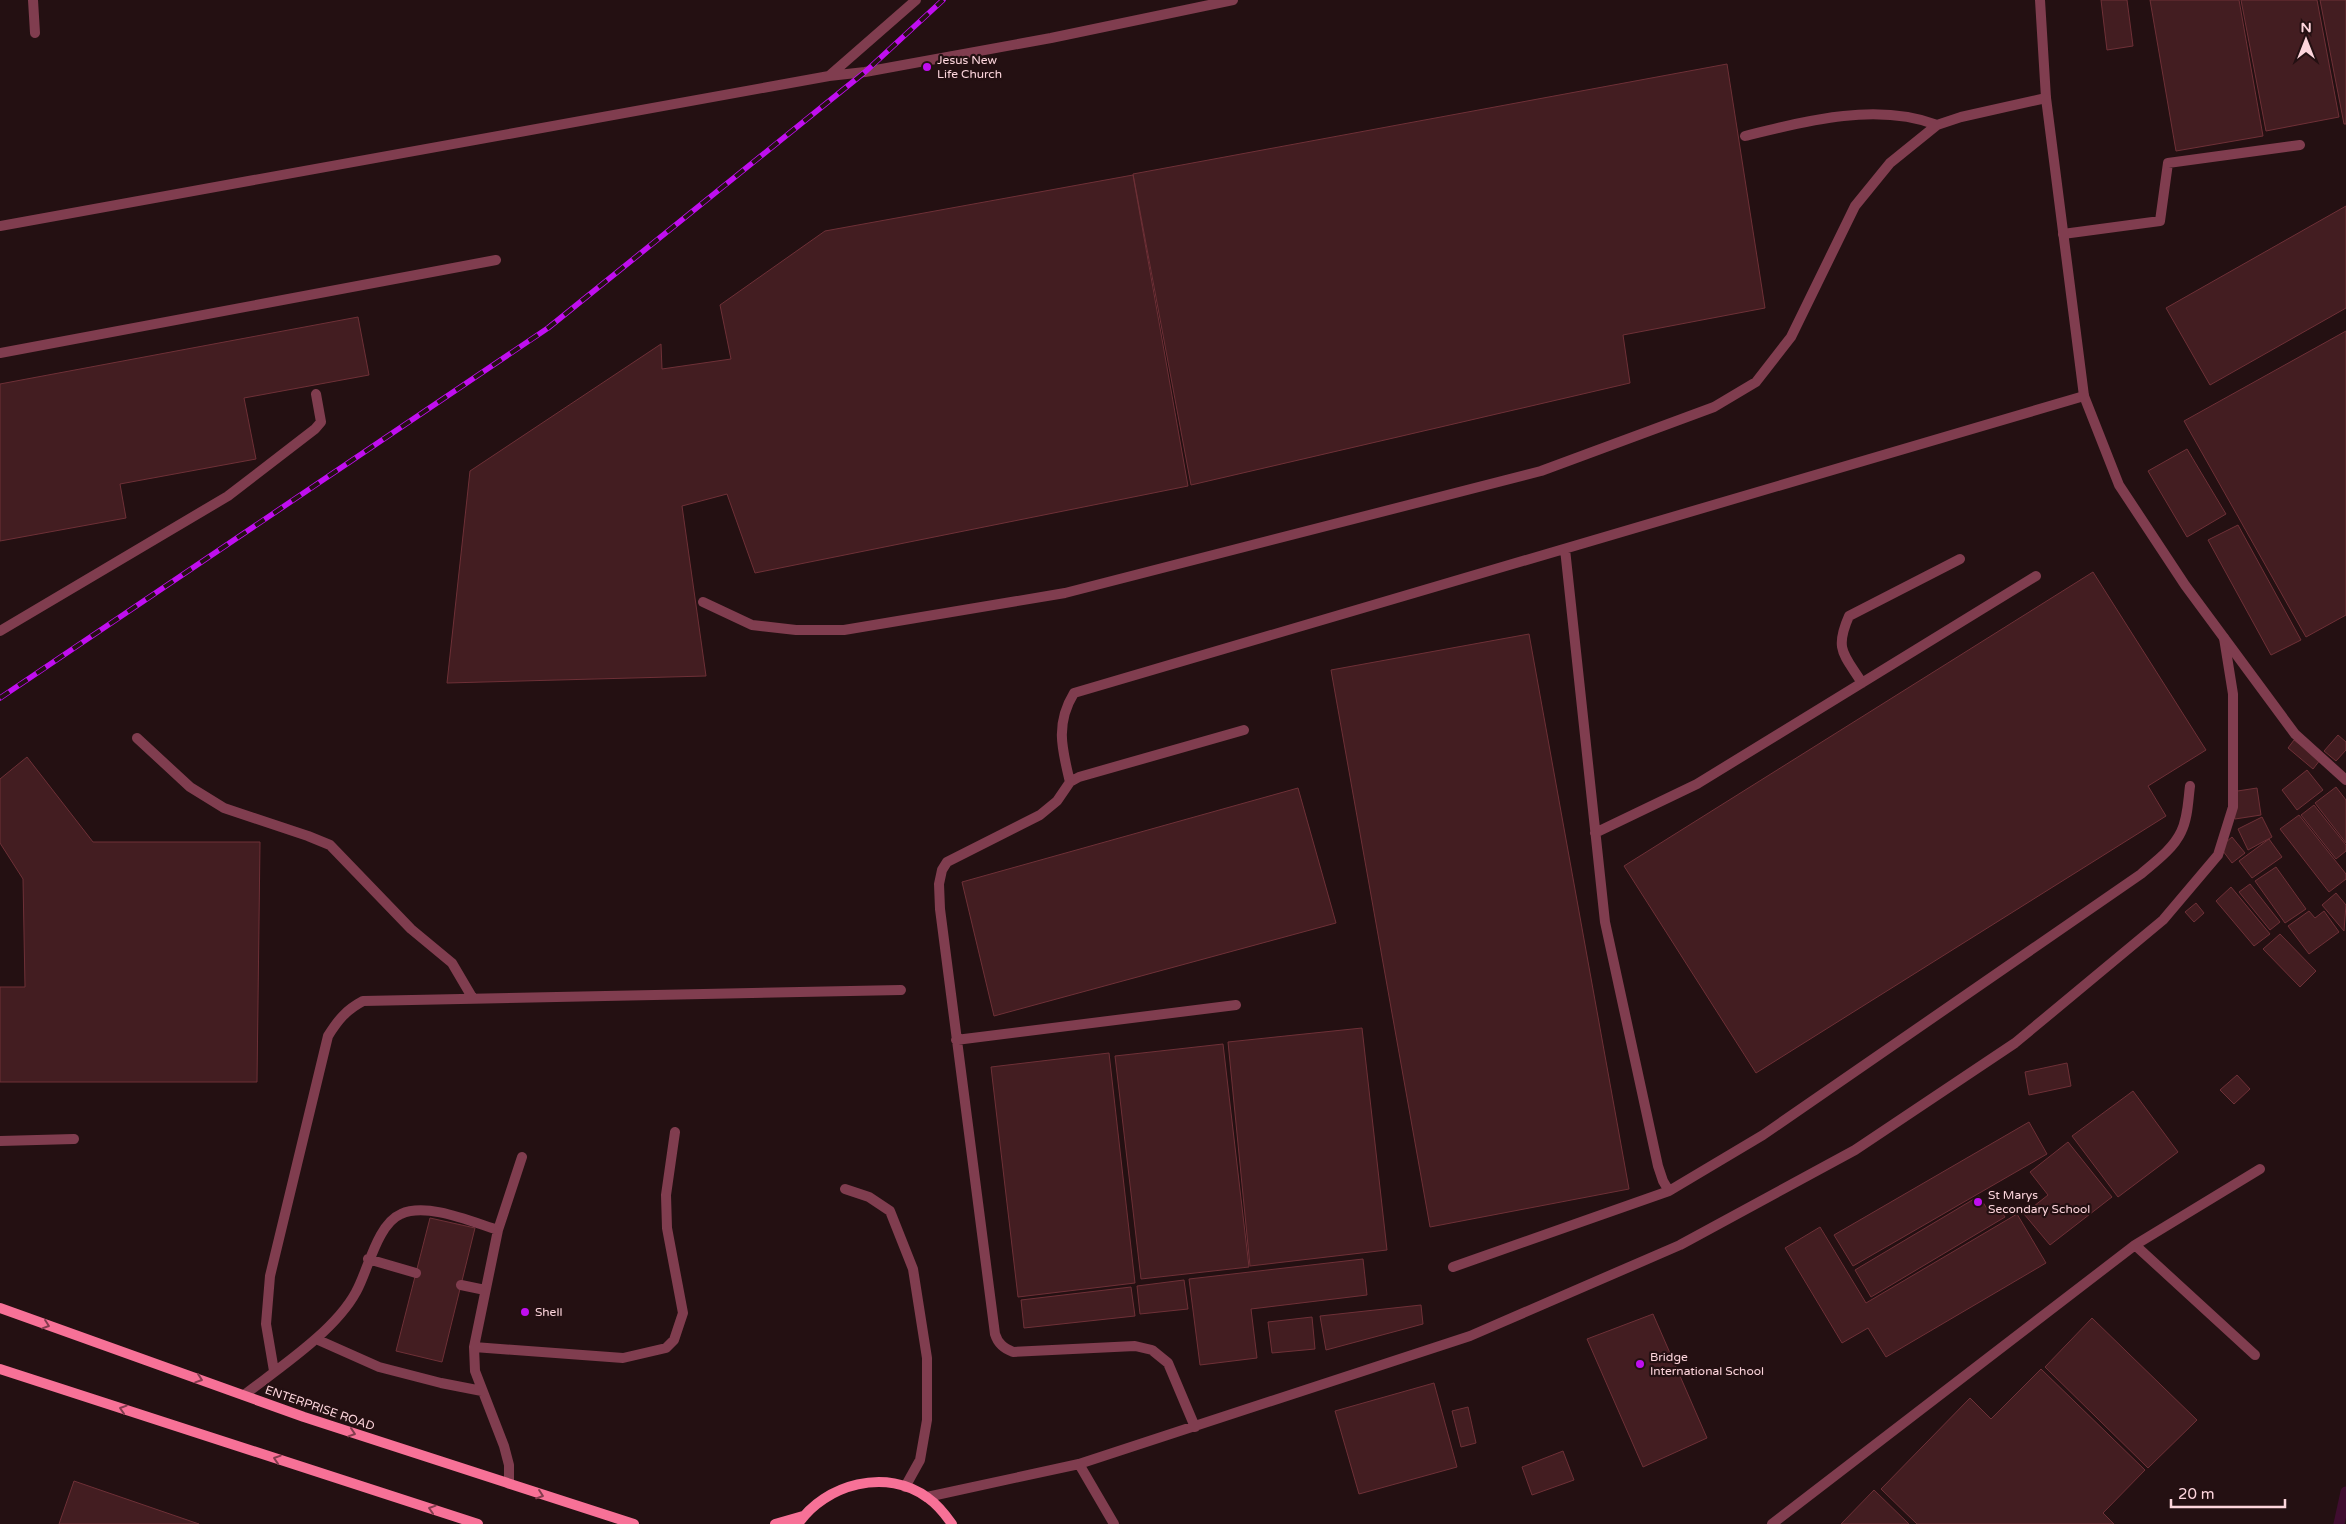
<svg xmlns="http://www.w3.org/2000/svg" width="2346" height="1524" viewBox="0 0 2346 1524" font-family="'Varela Round',sans-serif">
  <style>
    .lines { fill: none; stroke-linecap: round; stroke-linejoin: round }
    .stream { stroke: #3f0d2f; stroke-width: 11 }
    .building { fill: #431d21; stroke: #6e3037 }
    .service { stroke: #803d4f; stroke-width: 10 }
    .minor { stroke: #803d4f; stroke-width: 10 }
    .secondary { stroke: #f77197; stroke-width: 10 }
    .rail-casing { stroke: #c00ef0; stroke-width: 5.5 }
    .rail { stroke: #241012; stroke-width: 4; stroke-dasharray: 11; stroke-linecap: butt }
    .oneway { stroke: #833c4e }
    .poi-dot { fill: #c00ef0; stroke: #241012; stroke-width: 2 }
    .labels { text-anchor: middle; dominant-baseline: central; stroke-width: 4.5; stroke-linejoin: round; paint-order: stroke }
    .poi-label { font-size: 12px; fill: #fdd5dc; stroke: #241012; text-anchor: start }
    .street-label { font-size: 12px; fill: #fdd5dc; stroke: #241012 }
  </style>
  <rect width="100%" height="100%" fill="#241012"/>
  <g class="lines">
    <path class="stream" d="M2339,1524l7,-32"/>
  </g>
  <path class="building" d="M2101,0h26l6,46 -26,4z
    M2150,0h89l24,136 -87,15z
    M2241,0h76l22,117 -73,14z
    M2320,0h26v124h-2z
    M1727,64l38,244 -142,27 7,48 -439,102 -58,-311z
    M1133,175l55,311 -433,87 -28,-79 -45,12 24,170 -259,7 23,-212 191,-127 1,25 69,-10 -11,-54 105,-74z
    M2346,206v102l-136,77 -44,-77z
    M358,317l11,58 -125,23 12,61 -136,25 6,34 -126,23v-157z
    M2346,331v284l-40,22 -122,-216z
    M2187,449l39,65 -39,23 -39,-66z
    M2238,525l63,115 -30,15 -63,-115z
    M2093,572l113,178 -58,36 18,30 -410,257 -132,-207z
    M1529,634l100,555 -199,38 -99,-557z
    M2338,735l8,7v8l-10,11 -12,-10z
    M2294,740l26,20 -7,9 -25,-21z
    M27,757l66,85h167l-3,240h-257v-95h25l-2,-108 -23,-36v-64z
    M2307,770l16,20 -26,20 -15,-20z
    M2336,787l10,13v43l-31,-40z
    M1298,788l38,135 -342,93 -32,-134z
    M2257,788l4,27 -26,4 -4,-27z
    M2314,805l32,40v6l-10,8 -35,-44z
    M2299,815l47,59v5l-17,13 -49,-63z
    M2262,817l10,20 -24,13 -10,-21z
    M2232,837l13,16 -13,10 -12,-16z
    M2269,839l13,18 -30,21 -13,-17z
    M2276,867l30,42 -21,14 -30,-42z
    M2250,884l30,38 -10,8 -31,-38z
    M2231,887l39,47 -16,12 -38,-45z
    M2336,893l10,12 -2,26 -22,-26z
    M2196,903l8,10 -10,9 -9,-10z
    M2309,911l6,7 9,-7 15,21 -30,22 -21,-28z
    M2280,934l36,37 -16,16 -37,-38z
    M1362,1028l25,222 -137,16 -22,-224z
    M1223,1044l26,223 -108,12 -26,-223z
    M1109,1053l26,230 -117,14 -27,-230z
    M2067,1063l4,23 -42,9 -4,-23z
    M2237,1075l13,14 -16,15 -14,-14z
    M2133,1091l45,61 -60,45 -46,-61z
    M2029,1122l18,32 -194,112 -19,-31z
    M2068,1142l44,55 -62,48 -26,-31 24,-19 -18,-23z
    M1979,1196l12,19 9,-6 5,8 -134,80 -16,-27z
    M2017,1214l29,49 -160,94 -18,-29 -26,15 -57,-95 35,-21 46,76z
    M430,1218l45,10 -33,134 -46,-11z
    M1363,1259l4,36 -116,14 6,49 -57,7 -11,-86z
    M1184,1280l4,29 -48,5 -3,-28z
    M1131,1287l4,29 -111,12 -3,-28z
    M1421,1305l2,19 -97,26 -6,-34z
    M1653,1314l54,124 -64,29 -56,-128z
    M1312,1317l3,32 -43,4 -4,-31z
    M2092,1318l105,102 -49,48 -103,-101z
    M2041,1369l104,101 -42,43 11,11h-197l-36,-35 89,-91 21,21z
    M1434,1383l23,84 -98,27 -24,-83z
    M1468,1407l8,36 -15,4 -9,-36z
    M1563,1451l11,29 -42,15 -10,-28z
    M74,1481l125,43h-140z
    M1874,1490l35,34h-68z"/>
  <g class="lines">
    <path class="service" d="M33,0l2,33
      M1745,136c60,-15 132,-34 192,-11
      M2063,234l97,-13 8,-58 132,-18
      M0,353l496,-93
      M1565,549l40,373 53,244 5,15 6,10
      M703,602l49,23 44,5h48l221,-37 476,-122 173,-64 42,-25 35,-45 64,-131 35,-43 47,-38 24,-8 85,-19
      M0,631l228,-135 87,-67 6,-7 -5,-28
      M1862,683c-18,-29 -28,-33 -13,-67l111,-57
      M137,738l53,49 34,21 84,28 22,9 81,84 41,34 20,34
      M1070,782c-8,-33 -15,-58 4,-89l1010,-297
      M1595,833l102,-49 339,-208
      M956,1040l280,-35
      M0,1141l74,-2
      M845,1189l24,8 21,14 23,58 14,89v62l-7,40 -15,27
      M2135,1245l120,110
      M368,1259l48,14
      M1453,1267l216,-76 94,-56 378,-261c14,-12 32,-25 40,-42 7,-14 7,-31 9,-46
      M461,1285l24,5
      M316,1339l63,28 62,16 41,8
      M474,1347l149,11 43,-10 8,-8 9,-27 -16,-85 -1,-33 9,-63
      M274,1371l-8,-47 4,-48 58,-240c10,-16 18,-26 35,-35l538,-11
      M244,1395c35,-27 91,-64 112,-103 12,-21 21,-68 45,-78 26,-12 71,8 97,16
      M1195,1427l-27,-64 -16,-13 -17,-4 -122,6c-9,-4 -15,-8 -18,-18l-55,-425 -1,-25 3,-14 5,-8 93,-47 17,-14 13,-19 9,-5 165,-47
      M1079,1464l35,60
      M509,1484v-19l-5,-19 -29,-75 -1,-24 24,-117 24,-73
      M927,1497l152,-33 391,-128 210,-91 175,-95 160,-107 148,-123 55,-65 15,-48v-113l-9,-56
      M1772,1524l363,-279 125,-76"/>
    <path class="minor" d="M2040,0l6,98 38,298 35,89 66,100 110,149 51,46
      M829,76l87,-76
      M0,226l829,-150 36,-4 186,-34 182,-38"/>
    <path class="secondary" d="M0,1308l304,109 330,107
      M0,1369l478,155
      M775,1524l28,-8
      M798,1524c27,-40 89,-57 130,-26 10,7 17,16 24,26"/>
    <g class="rail-casing">
      <path id="rail" d="M0,698l548,-370 317,-256 78,-72"/>
    </g>
    <use href="#rail" class="rail"/>
  </g>
  <defs><path id="oneway-chevron" d="M-2-3.5L2.5 0L-2 3.5" fill="none" stroke-width="1.6" stroke-linecap="round" stroke-linejoin="round" transform="scale(1.25)"/></defs>
  <g class="oneway">
    <use href="#oneway-chevron" transform="translate(46 1325) rotate(19)"/>
    <use href="#oneway-chevron" transform="translate(199 1379) rotate(19)"/>
    <use href="#oneway-chevron" transform="translate(123 1409) rotate(-162)"/>
    <use href="#oneway-chevron" transform="translate(352 1433) rotate(18)"/>
    <use href="#oneway-chevron" transform="translate(277 1459) rotate(-162)"/>
    <use href="#oneway-chevron" transform="translate(540 1495) rotate(19)"/>
    <use href="#oneway-chevron" transform="translate(432 1509) rotate(-162)"/>
  </g>
  <g class="poi-dot">
    <circle cx="927" cy="67" r="5"/>
    <circle cx="1978" cy="1202" r="5"/>
    <circle cx="525" cy="1312" r="5"/>
    <circle cx="1640" cy="1364" r="5"/>
  </g>
  <g class="labels">
    <g class="poi-label">
      <text x="937" y="60">Jesus New<tspan x="937" dy="14">Life Church</tspan></text>
      <text x="1988" y="1195">St Marys<tspan x="1988" dy="14">Secondary School</tspan></text>
      <text x="535" y="1312">Shell</text>
      <text x="1650" y="1357">Bridge<tspan x="1650" dy="14">International School</tspan></text>
    </g>
    <g class="street-label">
      <text transform="translate(320 1408) rotate(19)">ENTERPRISE ROAD</text>
    </g>
  </g>
  <g transform="translate(2306 40)" stroke="#241012" stroke-width="4" paint-order="stroke">
  <path d="M0-4L9 19L0 12L-9 19Z" fill="#fdd5dc"/>
  <text y="-8" font-size="14" font-weight="bold" text-anchor="middle" fill="#fdd5dc">N</text>
  </g>
  <path d="M2171 1499v8h114v-8" fill="none" stroke="#fdd5dc" stroke-width="2.5"/>
  <text x="2178" y="1499" font-size="15" fill="#fdd5dc" stroke="#241012" stroke-width="4" paint-order="stroke">20 m</text>
</svg>
